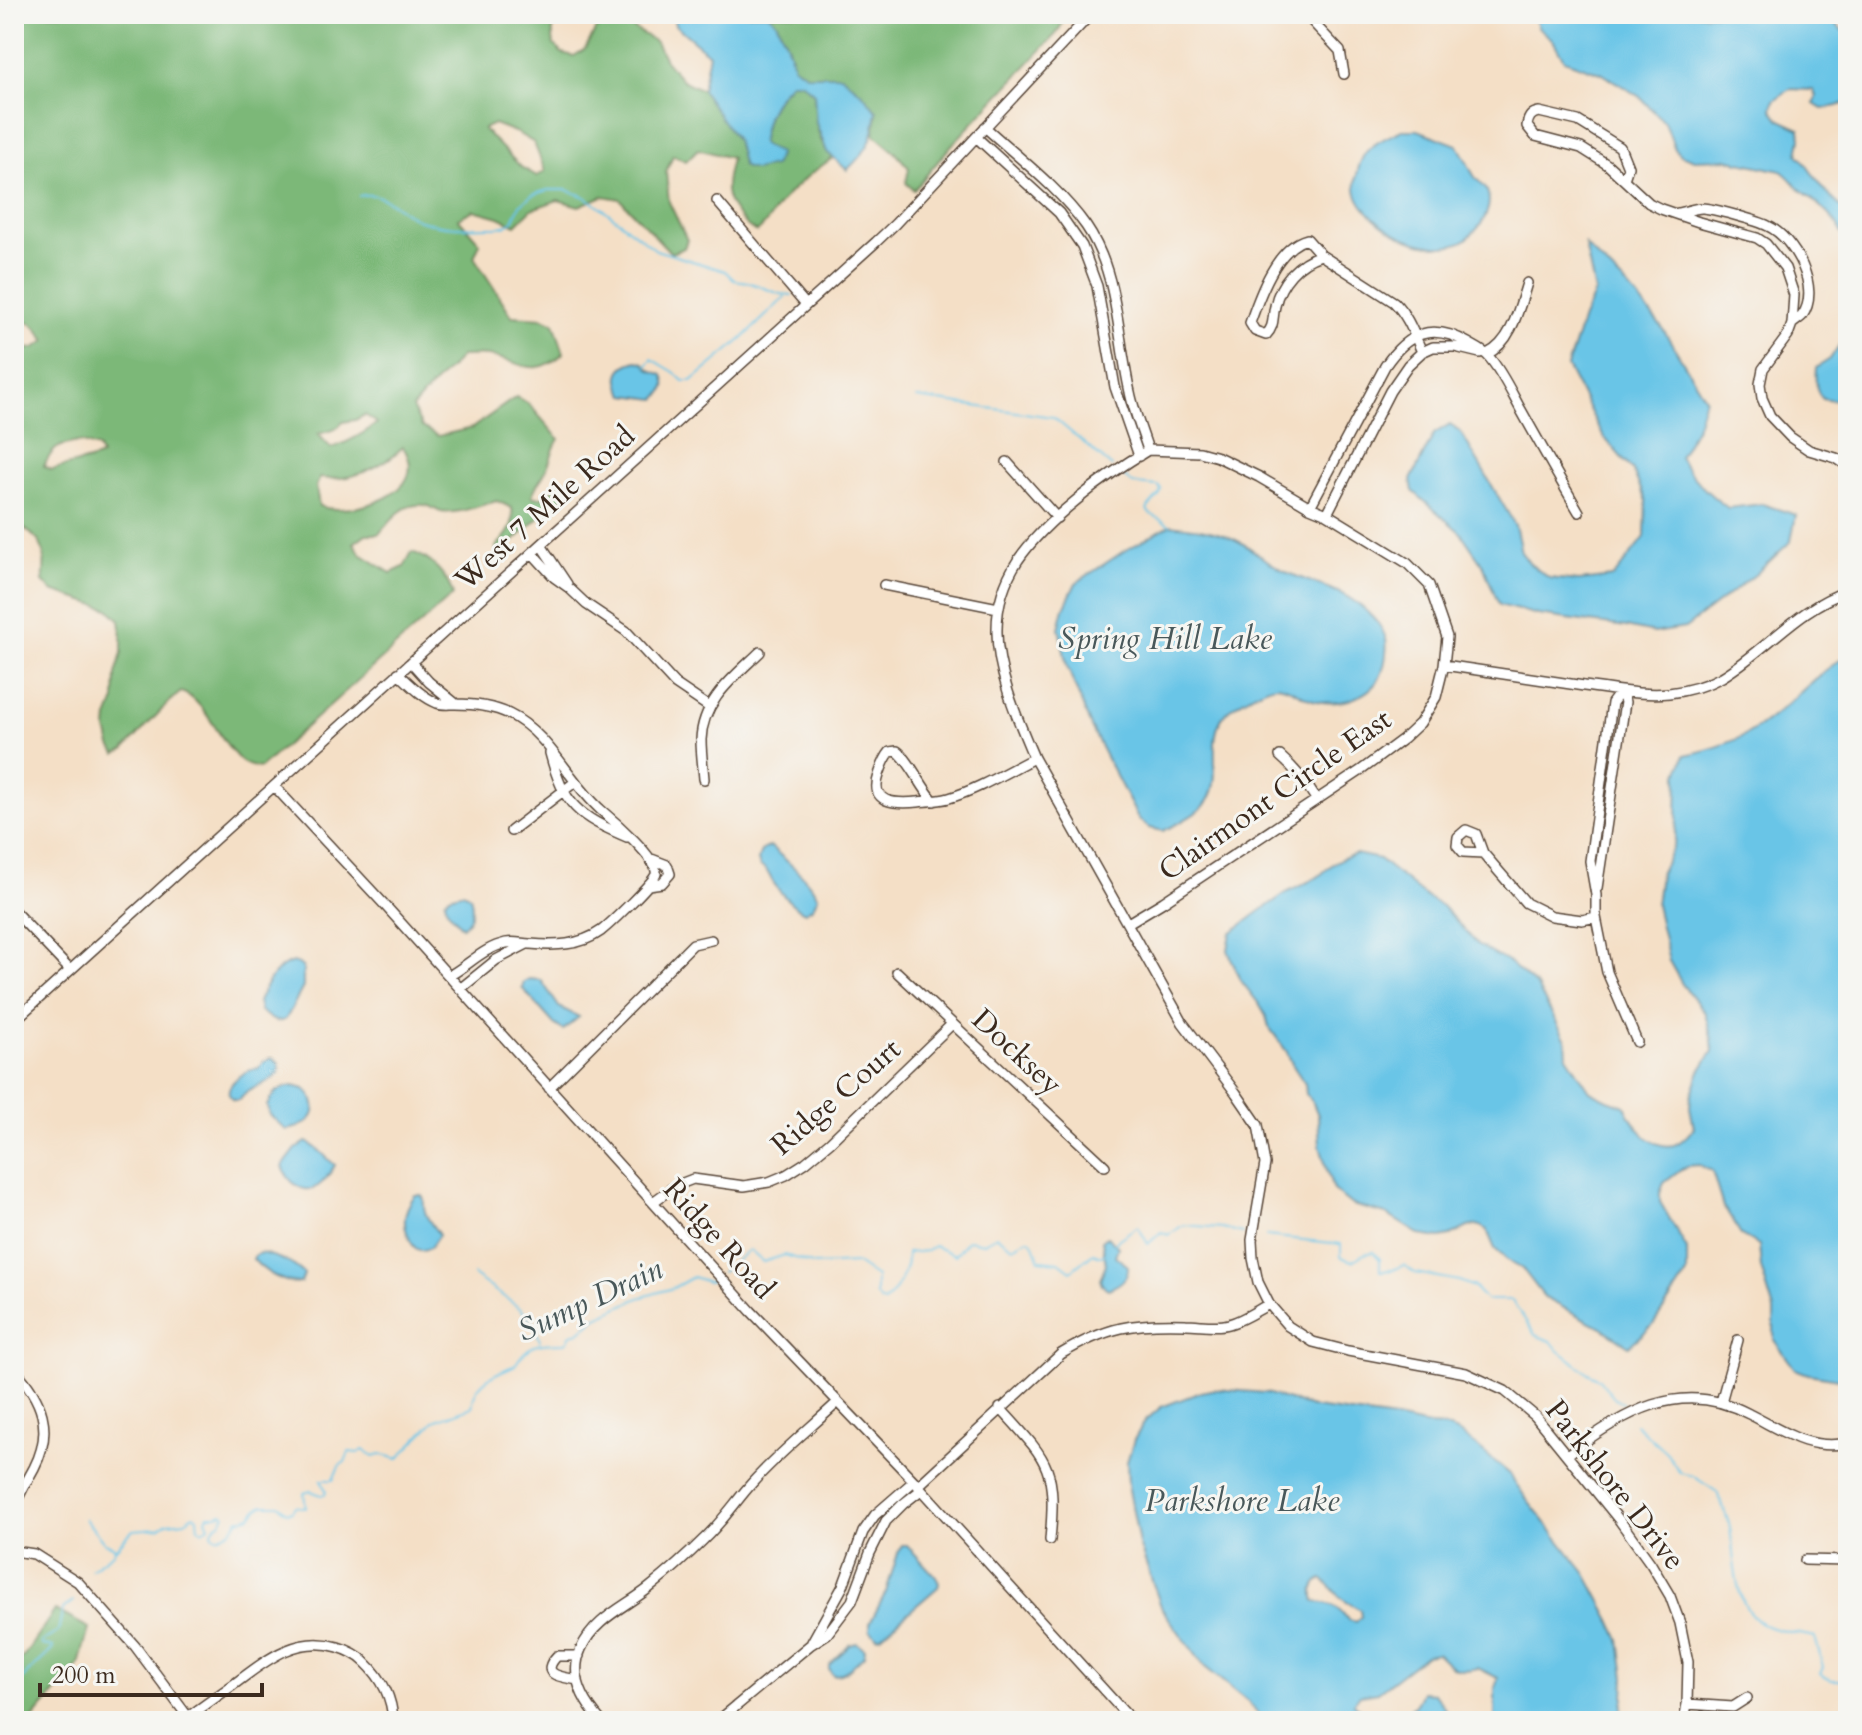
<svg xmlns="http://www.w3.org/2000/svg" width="1862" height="1735" viewBox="0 0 1862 1735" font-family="Cardo,serif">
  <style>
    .forest { fill: #7bb878; stroke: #5b714b; stroke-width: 2; fill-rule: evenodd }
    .water { fill: #69c5e7; stroke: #527882; stroke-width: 2; fill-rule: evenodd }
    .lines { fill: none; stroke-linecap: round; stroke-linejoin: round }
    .stream { stroke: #69c5e7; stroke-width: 2 }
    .minor-casing { stroke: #574537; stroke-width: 12 }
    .minor { stroke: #fff; stroke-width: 9 }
    .labels { text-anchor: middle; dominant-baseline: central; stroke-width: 6; stroke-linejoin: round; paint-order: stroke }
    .street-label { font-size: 30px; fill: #3b2a1e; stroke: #f6f6f2 }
    .water-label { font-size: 32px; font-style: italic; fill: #49585a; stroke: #f6f6f2 }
  </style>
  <rect width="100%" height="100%" fill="#f6f6f2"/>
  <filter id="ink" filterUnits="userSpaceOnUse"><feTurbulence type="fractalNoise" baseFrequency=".0125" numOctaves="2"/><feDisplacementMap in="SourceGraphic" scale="16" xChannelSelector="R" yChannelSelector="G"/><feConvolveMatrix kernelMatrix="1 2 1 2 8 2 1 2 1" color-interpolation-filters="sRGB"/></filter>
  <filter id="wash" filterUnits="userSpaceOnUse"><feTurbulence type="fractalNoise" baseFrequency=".006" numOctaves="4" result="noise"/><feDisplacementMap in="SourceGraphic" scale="32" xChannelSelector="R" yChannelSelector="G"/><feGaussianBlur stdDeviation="1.8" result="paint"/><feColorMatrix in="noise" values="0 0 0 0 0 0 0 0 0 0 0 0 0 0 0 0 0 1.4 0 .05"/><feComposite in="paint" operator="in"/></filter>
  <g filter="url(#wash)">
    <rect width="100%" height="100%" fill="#f4dfc6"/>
    <path class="forest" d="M14,14h547c-10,9 -9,19 -7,31l8,8 12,3 11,-7 15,-27h23l33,20 9,18 17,20 20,10 18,25 17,25 6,27 35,-14 -17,-9c5,-31 9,-39 30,-62h10l13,11c1,22 2,49 19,65 -20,13 -40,29 -55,48 -7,10 -11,18 -21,26 -13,-6 -30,-26 -31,-41 -1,-11 3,-22 5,-33l-33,-9 -12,12 -13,-6 -7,17 3,30 18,38 -3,8 -13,5 -51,-54 -17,-3 -24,10 -21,-6 -26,9 -16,16 -17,-8 -25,-7 -16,8 22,25 -6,14 38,59 31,2 11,5 10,30c-31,28 -44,7 -76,3 -9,-1 -18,0 -26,0l-31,31 -19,21 10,19 16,9 34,-8 44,-31 13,7 30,35c-7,10 -8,22 -14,33 -4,9 -11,14 -13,25h10l20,-14 6,2 -2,9 -68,61 -2,-8c12,-13 19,-20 16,-39l-15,-7c-17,4 -39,14 -56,11 -6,-2 -11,-7 -17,-7 -21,-3 -33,15 -45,29h-13l-12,9 7,11 30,19 13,-6 8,-15c20,7 35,23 41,43l-193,173c-6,-1 -13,-2 -18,-6 -20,-16 -37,-63 -61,-70l-11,9 -47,50 -7,3 -5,-8 -4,-17 1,-11 7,-18 1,-26 6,-21v-16l-2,-17 -11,-11 -57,-18 -9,-9c4,-34 1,-42 -29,-60v-171l20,-3 12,-7c-10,-15 -13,-21 -32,-20zM494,124l23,9 17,10 11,28 -8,5 -16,-9 -38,-38zM365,415l12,8c-10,9 -32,21 -46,25l-13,-14c10,-3 18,-2 25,-12l12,-2zM79,442l19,6 3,8c-16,7 -33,8 -49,14l-8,-4c9,-19 15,-21 35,-24zM403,447c31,46 -52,71 -84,59l-3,-20 4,-8c30,4 61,-10 83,-31z
      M768,14h293l3,5 -6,13 -108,115 -36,43 -8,-7 3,-15 -14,-16 -21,-18 3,-20 -36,-39h-33l-14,-9 -8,-24 -10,-21z
      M55,1610l34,18 -10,37 -48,56h-17v-59l9,-5z"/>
    <path class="water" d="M673,14h95l8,7 10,21 8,24 14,9h33l22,19 14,17c-4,30 -8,38 -30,59l-20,-18 -11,-29 -2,-30 -13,-11h-10c-21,22 -25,32 -30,62l18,9 -5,13 -20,4 -11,-3 -7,-27 -34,-50 7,-36 -34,-29z
      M1827,14l13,14 8,6v68l-10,4 -16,3 -8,-5 2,-8 -3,-6 -23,-1 -16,11 -2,9 8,11 20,9 1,10 -3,15c16,20 28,43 50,58v30c-7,-6 -6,-9 -10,-16 -9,-13 -27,-28 -38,-37 -7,-6 -11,-13 -19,-18l-55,-12 -31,1 -15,-5 -5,-6 -10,-26 -25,-26 -39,-24 -37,-13 -11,-20 -15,-13 -5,-13z
      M1402,130h16l39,15c8,10 11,22 18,32 3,5 10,9 12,14 6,14 -3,31 -12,40 -4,4 -8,9 -14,11 -33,15 -92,-15 -104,-48 -2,-7 -1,-17 1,-24 2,-8 6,-17 12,-22 9,-8 22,-13 32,-18z
      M1585,245l44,43 32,38 44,72 -8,27 -18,32c13,22 29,37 49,51l34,-4 34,11 -5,26 -35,33 -71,54 -31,5 -28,-6 -88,-12 -39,-10 -16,-40 -22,-32 -48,-42 -2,-11 23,-46 16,-10 10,7 55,94 6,27 9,12 19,14 30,3 34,-4 32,-40 1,-36 -13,-30 -30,-35 -36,-69 16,-49 12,-26z
      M1848,332v66l-14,2 -12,-2c-7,-7 -7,-20 -6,-30l14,-9z
      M638,361l6,2 6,7 13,5c5,11 2,16 -7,24l-31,-4c-11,-16 -8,-30 13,-34z
      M1170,525c25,3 48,5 70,17 16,9 30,22 46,30 18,8 38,14 56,22 15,8 37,25 43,42 3,6 1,22 -1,30 -7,31 -46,43 -74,33 -11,-4 -20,-13 -33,-14 -10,0 -45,20 -52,29 -22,27 2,66 -21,92 -11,11 -28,18 -41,25l-13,-3 -11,-8 -33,-63 -15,-30 -24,-61 -8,-38 5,-20 12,-25 45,-30z
      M1848,655v723l-3,2 -37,-6 -13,-5 -21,-29v-29l-13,-43 -2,-23 -18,-10 -8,-15 -10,-13 -11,-36 -13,-6 -13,1 -22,17 -4,10v9l27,47v25l-34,51 -24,21 -27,-18 -57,-30 -24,-31 -14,-7 -12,-11 -8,-19 -9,-5 -10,2 -18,9 -10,2 -20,-3 -34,-21 -34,-9 -19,-15 -13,-44 -2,-31 -5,-12 -7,-9 -1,-10 -13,-20 -5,-12 -18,-25 -3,-11 -7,-12 -20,-26 -11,-28 3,-17 28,-21 27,-19 32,-16 17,-15 8,-4 13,-4 23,5 47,38 16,9 36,39 33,19 26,23 29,53 1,16 23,35 18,9 17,6c8,18 25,44 49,39 8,-2 15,-11 20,-17l-4,-21 1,-11 9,-25 13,-20 -1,-11 -7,-27 -23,-29 -13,-23 -13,-56 4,-31 14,-29 3,-24 1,-47 7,-19c25,-5 49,-12 70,-26 34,-22 59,-54 93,-74z
      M770,846c17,16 37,30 48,51l-5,10 -8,5c-12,-5 -25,-19 -32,-30 -5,-8 -4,-11 -13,-16l-2,-6 3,-9z
      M463,892l7,4c4,12 2,24 -8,31l-15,-18 -2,-8 4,-5z
      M293,962l6,2 4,4v19l-17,32c-10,7 -17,-2 -26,-8l-2,-9c7,-16 16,-35 35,-40z
      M529,979l12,1 18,27 20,10 -16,13 -9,-6 -32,-36 2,-6z
      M273,1058l7,6 -1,9 -10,8 -21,10 -9,9h-6c-1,-2 -3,-3 -4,-6 -3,-12 20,-25 29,-26l7,-7z
      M293,1086c5,1 10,2 13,4 2,1 7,9 7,11 7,18 -12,27 -27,29l-16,-15 -3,-9c6,-14 12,-18 26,-20z
      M306,1142c11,4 19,15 29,23 -4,7 -11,17 -17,21 -16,10 -31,-6 -35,-20l13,-17z
      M415,1195h6l3,4c-2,16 7,23 15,36l-9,13c-4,1 -8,4 -13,1 -7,-4 -13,-22 -12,-30 0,-9 5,-17 10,-24z
      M1107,1237l11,10 -3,9 13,10c1,13 -9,19 -20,23l-6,-4 -2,-6 6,-15 -4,-24z
      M260,1253c15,3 33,10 44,21l-3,9c-17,1 -37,-11 -48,-24l2,-4z
      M1215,1389l51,4 49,15 80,11 34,7 16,1 16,7 20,16 30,25 5,10 70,89 25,46 9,20 5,37 -1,21 -4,23h-128l3,-3v-31l3,-9 -20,-10c-23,5 -25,1 -41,-15l-11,2 -48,37 -18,3 -7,9c17,13 42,19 59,4 5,-3 8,-11 10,-16l12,1 19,28h-188l-16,-18 -44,-36 -43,-58 -23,-65 -11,-60 -1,-22 7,-22 11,-19 16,-14 40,-15zM1322,1579c9,5 12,14 20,20 6,4 12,7 18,11l1,7 -5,5 -8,-2c-10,-15 -17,-17 -33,-18 -2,-10 -3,-18 7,-23z
      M902,1545h5l29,32 3,6 -1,4 -57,49 -4,1 -7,-7v-7l16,-31 13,-42z
      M857,1643l8,6 -1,6c-8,8 -18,20 -31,20l-4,-5v-5l21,-20z"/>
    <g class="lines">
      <path class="stream" d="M359,196c27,-7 40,18 63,25 24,8 52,6 77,6l6,-1 8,-5 7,-16 12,-10 16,-5h19l16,6 15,9 58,45 69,21 9,9 14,2 32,12 12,1
        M647,366l5,-7 22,13 9,9h9l49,-41 44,-43
        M917,398l136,19 59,50
        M1120,473l13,11 25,2 3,3 -1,5 -13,15 2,4 21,12
        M1266,1236l75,8v13l11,4 12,-7 9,-2 7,7v12l13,-1 11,-5 11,8 44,8 15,6 12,13h26l23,35 16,6 7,9 30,23 11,6 15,19 9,5
        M1115,1244l4,-5 19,-13 10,18 13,-12 8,3 14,-10 39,3 20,5
        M722,1272l27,-22 14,12 22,-7 30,10 40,-2 21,14v19l4,5 4,1c12,-8 25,-34 23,-49l20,-2 7,-5 21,9 13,-15 16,3 13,-7 16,11 15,-8 5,3 7,18 19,2 12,9 22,-18 8,3 4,-2
        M473,1275l48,34 13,15 6,17
        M1635,1424l32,29 13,20 13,3 24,16c4,13 11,24 13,36 6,34 1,86 42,100 13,4 29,6 43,9l8,30 -3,7 11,6h15l2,-2
        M85,1519l20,24 8,3 1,2
        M91,1569l22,-16 2,-4 18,-19 26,-2 8,-5 18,-2 9,-6 3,3 1,10 5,3 6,-5 -3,-7 2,-4h10l4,-2 3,2 -4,7 -6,4 -3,5 1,4 4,2c11,-4 17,-7 21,-17l13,-4 6,-7 6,-4h16c5,4 6,9 13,6l3,-5 11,2 -2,-15 7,-2 10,4h4l1,-4 -5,-11h12l6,-14 6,-4 4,-10 9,1 5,-3 11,6 7,-2 17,5 36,-38 38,-14c1,-4 1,-9 3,-13 7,-17 26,-22 40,-29 14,-23 25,-22 50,-22l3,-2 3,-7 8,-2 18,-15 42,-19 34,-10 20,-11 15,5 6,-2
        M14,1693l3,-3 2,-8 33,-32 1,-3 -11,-2 -1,-3 17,-10 5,-23 10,-8"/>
    </g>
  </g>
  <g filter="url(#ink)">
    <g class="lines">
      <g class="minor-casing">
        <path id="minor" d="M1305,14l35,37 4,23
          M985,127c34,31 74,61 101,99 33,48 31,111 44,166 4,20 12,39 18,58
          M976,137l83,76 23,33 15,40 18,101 24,69
          M1624,179l4,-12 -8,-20 -42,-26 -39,-9c-8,1 -11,6 -12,14l8,10 46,12 27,17 41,38 12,6 38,13 58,16 9,6 19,24 9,27 -2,29 -4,11 -25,34 -3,15 2,14 8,18 20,21 19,13 27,8 12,8
          M717,201l89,104
          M1678,213c7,-1 16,-5 24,-5 9,0 57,13 66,18 26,12 54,63 34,90 -3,3 -7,5 -10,8
          M1321,255c-23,7 -41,27 -46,51 -3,12 0,20 -9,29l-11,-4 -5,-8c9,-26 26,-76 57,-84l14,16 73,47c14,14 20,32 28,50
          M1487,354c25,-12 32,-46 40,-71
          M1148,450c-42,25 -102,69 -130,110 -13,20 -21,45 -21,69 -1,42 21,91 37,129l149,265 53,70 22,32 7,39 -13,76 1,18 5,24 11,22 19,22 25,16 35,9 118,22 39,18 30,25 85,105 31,43 19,32 10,27 8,39 -1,42 -3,17
          M1007,462l50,56
          M1310,507l75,-141c22,-33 47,-44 83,-23 7,4 16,8 21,14 13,15 22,35 32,53 19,34 38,68 58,102
          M1327,514l63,-123 18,-26 14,-13 11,-5h22l25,6
          M541,545l26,39
          M532,553l22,24 14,10 18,17 40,27 49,53 34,23
          M884,585l114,23
          M411,662l18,20 27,22
          M1444,665c47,7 93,14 140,21 27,3 58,10 85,7 17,-2 38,-8 53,-16 45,-27 75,-69 126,-86
          M398,673c12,11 24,24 39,30 6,2 12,1 18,1 18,0 38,2 54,10 40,19 60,68 92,96 12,10 58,50 55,64 -2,8 -46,50 -55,57 -21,15 -46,15 -71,13 -8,0 -15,-3 -24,-1 -23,5 -37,22 -57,33
          M1621,691l-9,12 -22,158 6,34v22l11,55 30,70
          M550,753c14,53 28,63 77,84
          M1280,756c15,13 26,26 36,43
          M704,779c-1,-13 -3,-26 -3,-39 1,-39 33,-63 59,-88
          M274,786l108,116 369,409 163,170 218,240
          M934,801c-13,-14 -24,-41 -37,-50l-7,1c-6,7 -8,14 -11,23 -10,29 17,29 39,27 10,-1 21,-1 31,-4 30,-9 57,-26 85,-40
          M511,831l64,-49
          M1483,853l-20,-1 -6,-7 1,-8 8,-7 10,4 7,19 43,50 26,13 30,4 14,-3
          M648,885l14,-2 8,-9 -3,-9 -18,-7
          M1597,888l28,-186 -4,-11
          M14,911l56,59
          M1128,923l35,-21 197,-131 43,-32 17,-16 16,-26 8,-32 3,-28 -18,-52 -22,-22 -80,-49 -17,-7 -51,-30 -41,-20 -18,-5 -52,-2
          M897,972l208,194
          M460,989l36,-29 31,-16
          M14,1021l862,-779 19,-18 196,-210
          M549,1088l144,-144 18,-4
          M653,1202l22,-16 18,-7 51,7 25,-4 17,-7 19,-12 25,-21 122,-118
          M14,1369c28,30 40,60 20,99 -7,13 -15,26 -20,40
          M1721,1402l17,-62
          M1000,1408c48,53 57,58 50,132
          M1567,1455c54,-42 114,-78 182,-41 34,17 59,37 99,29
          M918,1486l143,-132c45,-27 73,-32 125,-30 14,0 30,4 43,0 14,-4 27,-13 40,-20
          M14,1551l20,3 44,28 57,64 53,71
          M1805,1560l43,1
          M812,1642l31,-56 20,-54 12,-17 39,-34
          M578,1680c-15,-3 -40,-4 -21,-24h22
          M1687,1704l46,3 14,-9
          M183,1721c16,-12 33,-24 50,-36 31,-23 63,-51 105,-38 10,3 19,7 27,15 17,16 27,35 28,59
          M601,1721c-18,-20 -32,-45 -20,-72 13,-30 44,-42 68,-61 19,-15 38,-32 55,-49 18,-17 32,-38 48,-56 26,-29 57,-54 86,-81
          M718,1721l92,-76 17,-11 25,-33 18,-48 16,-32 17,-17 18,-14"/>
      </g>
      <use href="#minor" class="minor"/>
    </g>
  </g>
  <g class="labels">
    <g class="street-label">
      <text transform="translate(545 508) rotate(-42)">West 7 Mile Road</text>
      <text transform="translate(1275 795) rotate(-35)">Clairmont Circle East</text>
      <text transform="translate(1017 1052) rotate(43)">Docksey</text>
      <text transform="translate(836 1097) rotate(-41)">Ridge Court</text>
      <text transform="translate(719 1239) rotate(48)">Ridge Road</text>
      <text transform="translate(1615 1485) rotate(52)">Parkshore Drive</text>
    </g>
    <g class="water-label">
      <text x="1165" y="639">Spring Hill Lake</text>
      <text transform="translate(590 1300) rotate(-25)">Sump Drain</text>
      <text x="1242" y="1501">Parkshore Lake</text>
    </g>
  </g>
  <rect width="1862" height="1735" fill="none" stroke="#f6f6f2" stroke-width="48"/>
  <path d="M40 1683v12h222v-12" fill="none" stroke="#3b2a1e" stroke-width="4"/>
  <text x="52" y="1683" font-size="24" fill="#3b2a1e" stroke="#f6f6f2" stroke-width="6" paint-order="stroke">200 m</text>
</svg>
